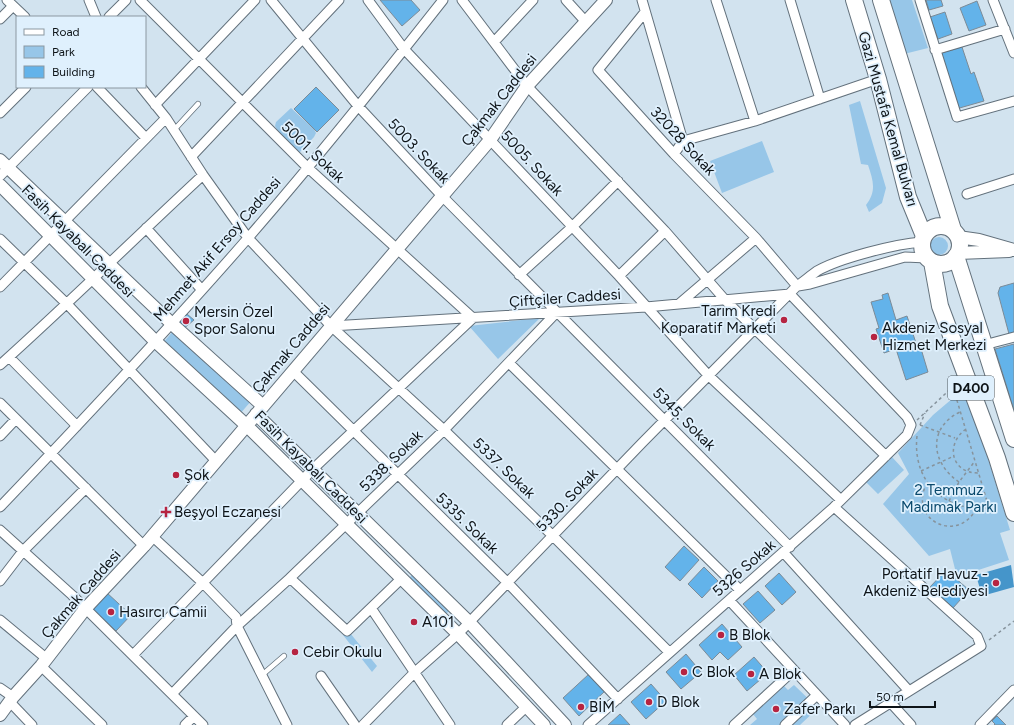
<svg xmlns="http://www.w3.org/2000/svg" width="1014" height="725" viewBox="0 0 1014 725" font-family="Figtree,sans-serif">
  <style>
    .green { fill: #97c6e8 }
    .water { fill: #4595ca }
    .building { fill: #63b3ea; stroke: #7c8b97 }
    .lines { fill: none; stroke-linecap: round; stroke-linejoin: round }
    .lane-casing { stroke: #63717c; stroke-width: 6 }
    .street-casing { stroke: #63717c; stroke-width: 11 }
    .secondary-casing { stroke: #63717c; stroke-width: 14 }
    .highway-casing { stroke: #63717c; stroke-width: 18 }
    .path { stroke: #86939c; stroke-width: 1.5; stroke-dasharray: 3 3; stroke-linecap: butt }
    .lane { stroke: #fff; stroke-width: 4.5 }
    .street { stroke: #fff; stroke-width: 9 }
    .secondary { stroke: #fff; stroke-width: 12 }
    .highway { stroke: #fff; stroke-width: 16 }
    .poi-dot { fill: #b62441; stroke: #dff0fd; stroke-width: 1.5 }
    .labels { text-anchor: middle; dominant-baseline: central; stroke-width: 3.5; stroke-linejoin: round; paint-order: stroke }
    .shield { fill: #dff0fd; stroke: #4d565d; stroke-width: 1 }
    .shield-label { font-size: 14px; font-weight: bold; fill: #0e1418 }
    .street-label { font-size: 15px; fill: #0e1418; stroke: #dff0fd }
    .poi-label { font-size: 15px; fill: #0e1418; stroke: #dff0fd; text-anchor: start }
    .park-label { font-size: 15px; fill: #09496d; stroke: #dff0fd }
  </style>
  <rect width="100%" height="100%" fill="#d2e3ef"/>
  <path class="green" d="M888,0h24l16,48 -24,6z
    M860,101l26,87 -4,15 -13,9 -3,-7c11,-14 7,-25 2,-40l-7,-1 -12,-59z
    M291,108l23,21 2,4 -2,4 -14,15h-3l-18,-19 -4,-7 1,-4z
    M762,141l12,31 -52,21 -12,-32z
    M930 246a9 9 0 1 1 18 0a9 9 0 1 1-18 0Z
    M540,318l-42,41 -29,-33z
    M174,330l78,70 -13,15 -77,-71z
    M966,387l44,143 -10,3 9,27 -52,17 -7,-28 -21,7 -46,-52 26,-30 -11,-21 35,-38z
    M892,457l12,13 -26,24 -12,-12z
    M415,572l36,37 -8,8 -37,-36z
    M350,633l27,33 -5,6 -29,-37z
    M794,685l24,23 -18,17h-50l7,-6 -4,-5 31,-28 4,4z"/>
  <path class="water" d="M1011,565l3,22 -32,9 -6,-21z"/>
  <path class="building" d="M380,0h31l9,10 -18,16z
    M926,0h15l2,6 -14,4z
    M977,1l9,24 -17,6 -9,-23z
    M945,12l7,22 -14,5 -8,-22z
    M962,47l9,27 3,-2 10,29 -28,8 -18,-55z
    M316,87l23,23 -22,22 -23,-23z
    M1014,283v50l-5,1 -11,-41 2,-6z
    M888,293l8,27 11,-4 9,27 3,-1 9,30 -22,8 -10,-31 -12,4 -8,-24 3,-1 -8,-26 12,-3 -1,-4z
    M187,314l7,6 -11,9 -5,-6z
    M1014,344v66l-19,-61z
    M684,546l15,14 -19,21 -15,-14z
    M704,567l14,14 -16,17 -14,-14z
    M946,570l23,20 -16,18 -23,-21z
    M779,573l17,19 -14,13 -17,-19z
    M758,591l17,19 -15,13 -17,-19z
    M106,592l25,23 -15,16 -25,-23z
    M722,624l20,23 -14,13 -8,-8 -8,8 -13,-15z
    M686,654l15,18 -20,17 -15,-17z
    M754,657l14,16 -21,18 -13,-16z
    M589,674l16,17 -26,25 -16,-18z
    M651,684l15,17 -20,18 -15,-17z
    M620,714l10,11h-22z
    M997,716l9,9h-12l1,-1 -3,-3z"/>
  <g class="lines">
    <g class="lane-casing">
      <path id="lane" d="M174,130l24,-26
        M262,675l22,-19"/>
    </g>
    <g class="street-casing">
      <path id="street" d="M7,0l18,17
        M89,0l7,17
        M140,0l167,167 166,151
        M271,0l87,106 84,90 348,351
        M368,0l36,49 215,227 89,99 133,125
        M462,0l65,86 138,145 61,70 160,155
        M566,0l20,22
        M642,0l41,141 -9,13
        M716,0l39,121
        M790,0l30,99
        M920,0l37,117 57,-16
        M993,0l21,53
        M645,12l-47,58 76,84 82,84 41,48
        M109,17l17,-17
        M0,19l13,-13
        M495,41l38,-41
        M935,50l70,-21
        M97,87l49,51
        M141,87l25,31 37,57 45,63 83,88 113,104 108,105 117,117
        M155,105l100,-105
        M0,113l26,-26
        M683,141l72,-20 123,-42
        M191,157l148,-157
        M0,176l88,-89
        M967,194l47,-15
        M146,228l56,62
        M0,239l68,66 148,156
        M519,275l53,-48 46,-46
        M619,276l46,-45
        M798,286l12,-2 95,-27 22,1
        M0,287l166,-169
        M679,304l77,-66
        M331,326l315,-19 144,-13
        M984,345l30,-8
        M9,357l68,69
        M509,363l231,227
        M0,365c69,-62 135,-127 203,-190
        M293,371l214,211 111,117
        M0,403l144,143
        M0,436l16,-17
        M0,507c84,-88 168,-177 248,-269 67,-77 132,-158 195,-238
        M834,507l143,129 4,10 -126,79
        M0,530l72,65 131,130
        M152,536l51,47 33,34 1,9 50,99
        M784,553l125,138
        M290,578l57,53 54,-52
        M0,581l23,-30 63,-63
        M729,600l116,125
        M371,608l79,117
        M0,620l47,39
        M133,655l180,-186 160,-151
        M41,666l61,59
        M321,676l34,49
        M0,688l13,9
        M172,694l65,-68 53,-48 154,-148 113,-118
        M10,702l22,23
        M891,703l20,22
        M185,725l9,-9
        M363,725l52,-53 43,-38 184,-191 155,-157c7,-5 13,-10 20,-15 23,-13 78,-27 105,-29
        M507,725l19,-18
        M588,725l246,-218 73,-72 4,-10 -4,-8 -117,-123
        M734,725l60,-55
        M785,725l32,-30
        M980,725l34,-35"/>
    </g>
    <g class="secondary-casing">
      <path id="secondary" d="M0,160l171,163 92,83
        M0,185l155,156 91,84 212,209 86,91
        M958,237l21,3 35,10
        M958,253l51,-2
        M256,414l213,208 96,103
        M0,715l13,-18 28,-31 44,-57 59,-63 346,-406 37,-54 79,-86"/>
    </g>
    <g class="highway-casing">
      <path id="highway" d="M854,0l24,79 30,118 16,39
        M881,0l72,230
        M922 245a19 19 0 1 1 38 0a19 19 0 1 1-38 0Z
        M956,256l58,183
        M932,262l8,44 57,152 17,55"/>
    </g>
    <path class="path" d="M917,420l40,-37
      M920,425l5,-12
      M920,425l35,13
      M966,429c-21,15 -15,44 12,44
      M917,436c-5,46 28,76 72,72l-36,-121
      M921,471l33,-15
      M959,482c-28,-19 -32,-54 1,-70
      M927,483c-20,36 30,62 49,26
      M949,501l10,-19 16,-21
      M989,640l25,-19"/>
    <use href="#lane" class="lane"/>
    <use href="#street" class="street"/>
    <use href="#secondary" class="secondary"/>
    <use href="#highway" class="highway"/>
  </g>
  <g class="poi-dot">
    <circle cx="784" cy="320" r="4"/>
    <circle cx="186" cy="321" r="4"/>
    <circle cx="874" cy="337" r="4"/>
    <circle cx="176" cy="475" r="4"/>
    <path d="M164 506h4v4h4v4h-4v4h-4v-4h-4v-4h4z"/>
    <circle cx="996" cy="583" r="4"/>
    <circle cx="111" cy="612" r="4"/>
    <circle cx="414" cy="622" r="4"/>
    <circle cx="721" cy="635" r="4"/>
    <circle cx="295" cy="652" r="4"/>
    <circle cx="684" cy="672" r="4"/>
    <circle cx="751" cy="674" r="4"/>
    <circle cx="649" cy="702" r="4"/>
    <circle cx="581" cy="707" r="4"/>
    <circle cx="776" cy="709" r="4"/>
  </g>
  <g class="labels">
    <rect class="shield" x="948" y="376" width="46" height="24" rx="3"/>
    <g class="shield-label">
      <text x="971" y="388">D400</text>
    </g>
    <g class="street-label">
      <text transform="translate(499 100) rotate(-52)">Çakmak Caddesi</text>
      <text transform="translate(888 119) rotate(74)">Gazi Mustafa Kemal Bulvarı</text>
      <text transform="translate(683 141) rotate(47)">32028 Sokak</text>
      <text transform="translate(419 151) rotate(47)">5003. Sokak</text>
      <text transform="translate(313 152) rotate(44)">5001. Sokak</text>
      <text transform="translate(532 163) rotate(47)">5005. Sokak</text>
      <text transform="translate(78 241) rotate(45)">Fasih Kayabalı Caddesi</text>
      <text transform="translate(217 249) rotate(-49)">Mehmet Akif Ersoy Caddesi</text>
      <text transform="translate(565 298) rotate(-4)">Çiftçiler Caddesi</text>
      <text transform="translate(291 348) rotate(-50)">Çakmak Caddesi</text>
      <text transform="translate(684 419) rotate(45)">5345. Sokak</text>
      <text transform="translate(391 461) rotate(-44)">5338. Sokak</text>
      <text transform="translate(311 467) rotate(45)">Fasih Kayabalı Caddesi</text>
      <text transform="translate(504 468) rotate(44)">5337. Sokak</text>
      <text transform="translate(567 500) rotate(-46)">5330. Sokak</text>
      <text transform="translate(467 523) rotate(44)">5335. Sokak</text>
      <text transform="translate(744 568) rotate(-41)">5326 Sokak</text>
      <text transform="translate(81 594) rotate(-49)">Çakmak Caddesi</text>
    </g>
    <g class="poi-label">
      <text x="776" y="311" text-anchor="end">Tarım Kredi<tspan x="776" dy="17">Koparatif Marketi</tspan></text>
      <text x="194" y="312">Mersin Özel<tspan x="194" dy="17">Spor Salonu</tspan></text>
      <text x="882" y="328">Akdeniz Sosyal<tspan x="882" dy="17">Hizmet Merkezi</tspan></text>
      <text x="184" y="475">Şok</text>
      <text x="174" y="512">Beşyol Eczanesi</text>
      <text x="988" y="574" text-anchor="end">Portatif Havuz -<tspan x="988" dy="17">Akdeniz Belediyesi</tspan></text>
      <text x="119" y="612">Hasırcı Camii</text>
      <text x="422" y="622">A101</text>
      <text x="729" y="635">B Blok</text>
      <text x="303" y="652">Cebir Okulu</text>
      <text x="692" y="672">C Blok</text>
      <text x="759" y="674">A Blok</text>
      <text x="657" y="702">D Blok</text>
      <text x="589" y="707">BİM</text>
      <text x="784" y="709">Zafer Parkı</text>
    </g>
    <g class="park-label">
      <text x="949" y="490">2 Temmuz<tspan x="949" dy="17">Madımak Parkı</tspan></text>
    </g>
  </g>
  <rect x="16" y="16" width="130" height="72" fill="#dff0fd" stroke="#8b98a1"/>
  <rect x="24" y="29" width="20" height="6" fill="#ffffff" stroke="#8b98a1"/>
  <text x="52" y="36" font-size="12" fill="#0e1418">Road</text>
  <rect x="24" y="46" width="20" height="12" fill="#97c6e8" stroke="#8b98a1"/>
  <text x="52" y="56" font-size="12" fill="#0e1418">Park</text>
  <rect x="24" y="66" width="20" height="12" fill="#63b3ea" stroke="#8b98a1"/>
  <text x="52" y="76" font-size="12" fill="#0e1418">Building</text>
  <path d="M870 701v6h65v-6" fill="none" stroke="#0e1418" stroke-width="2"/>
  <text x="876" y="701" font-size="12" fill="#0e1418" stroke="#dff0fd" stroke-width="3" paint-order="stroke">50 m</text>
</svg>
